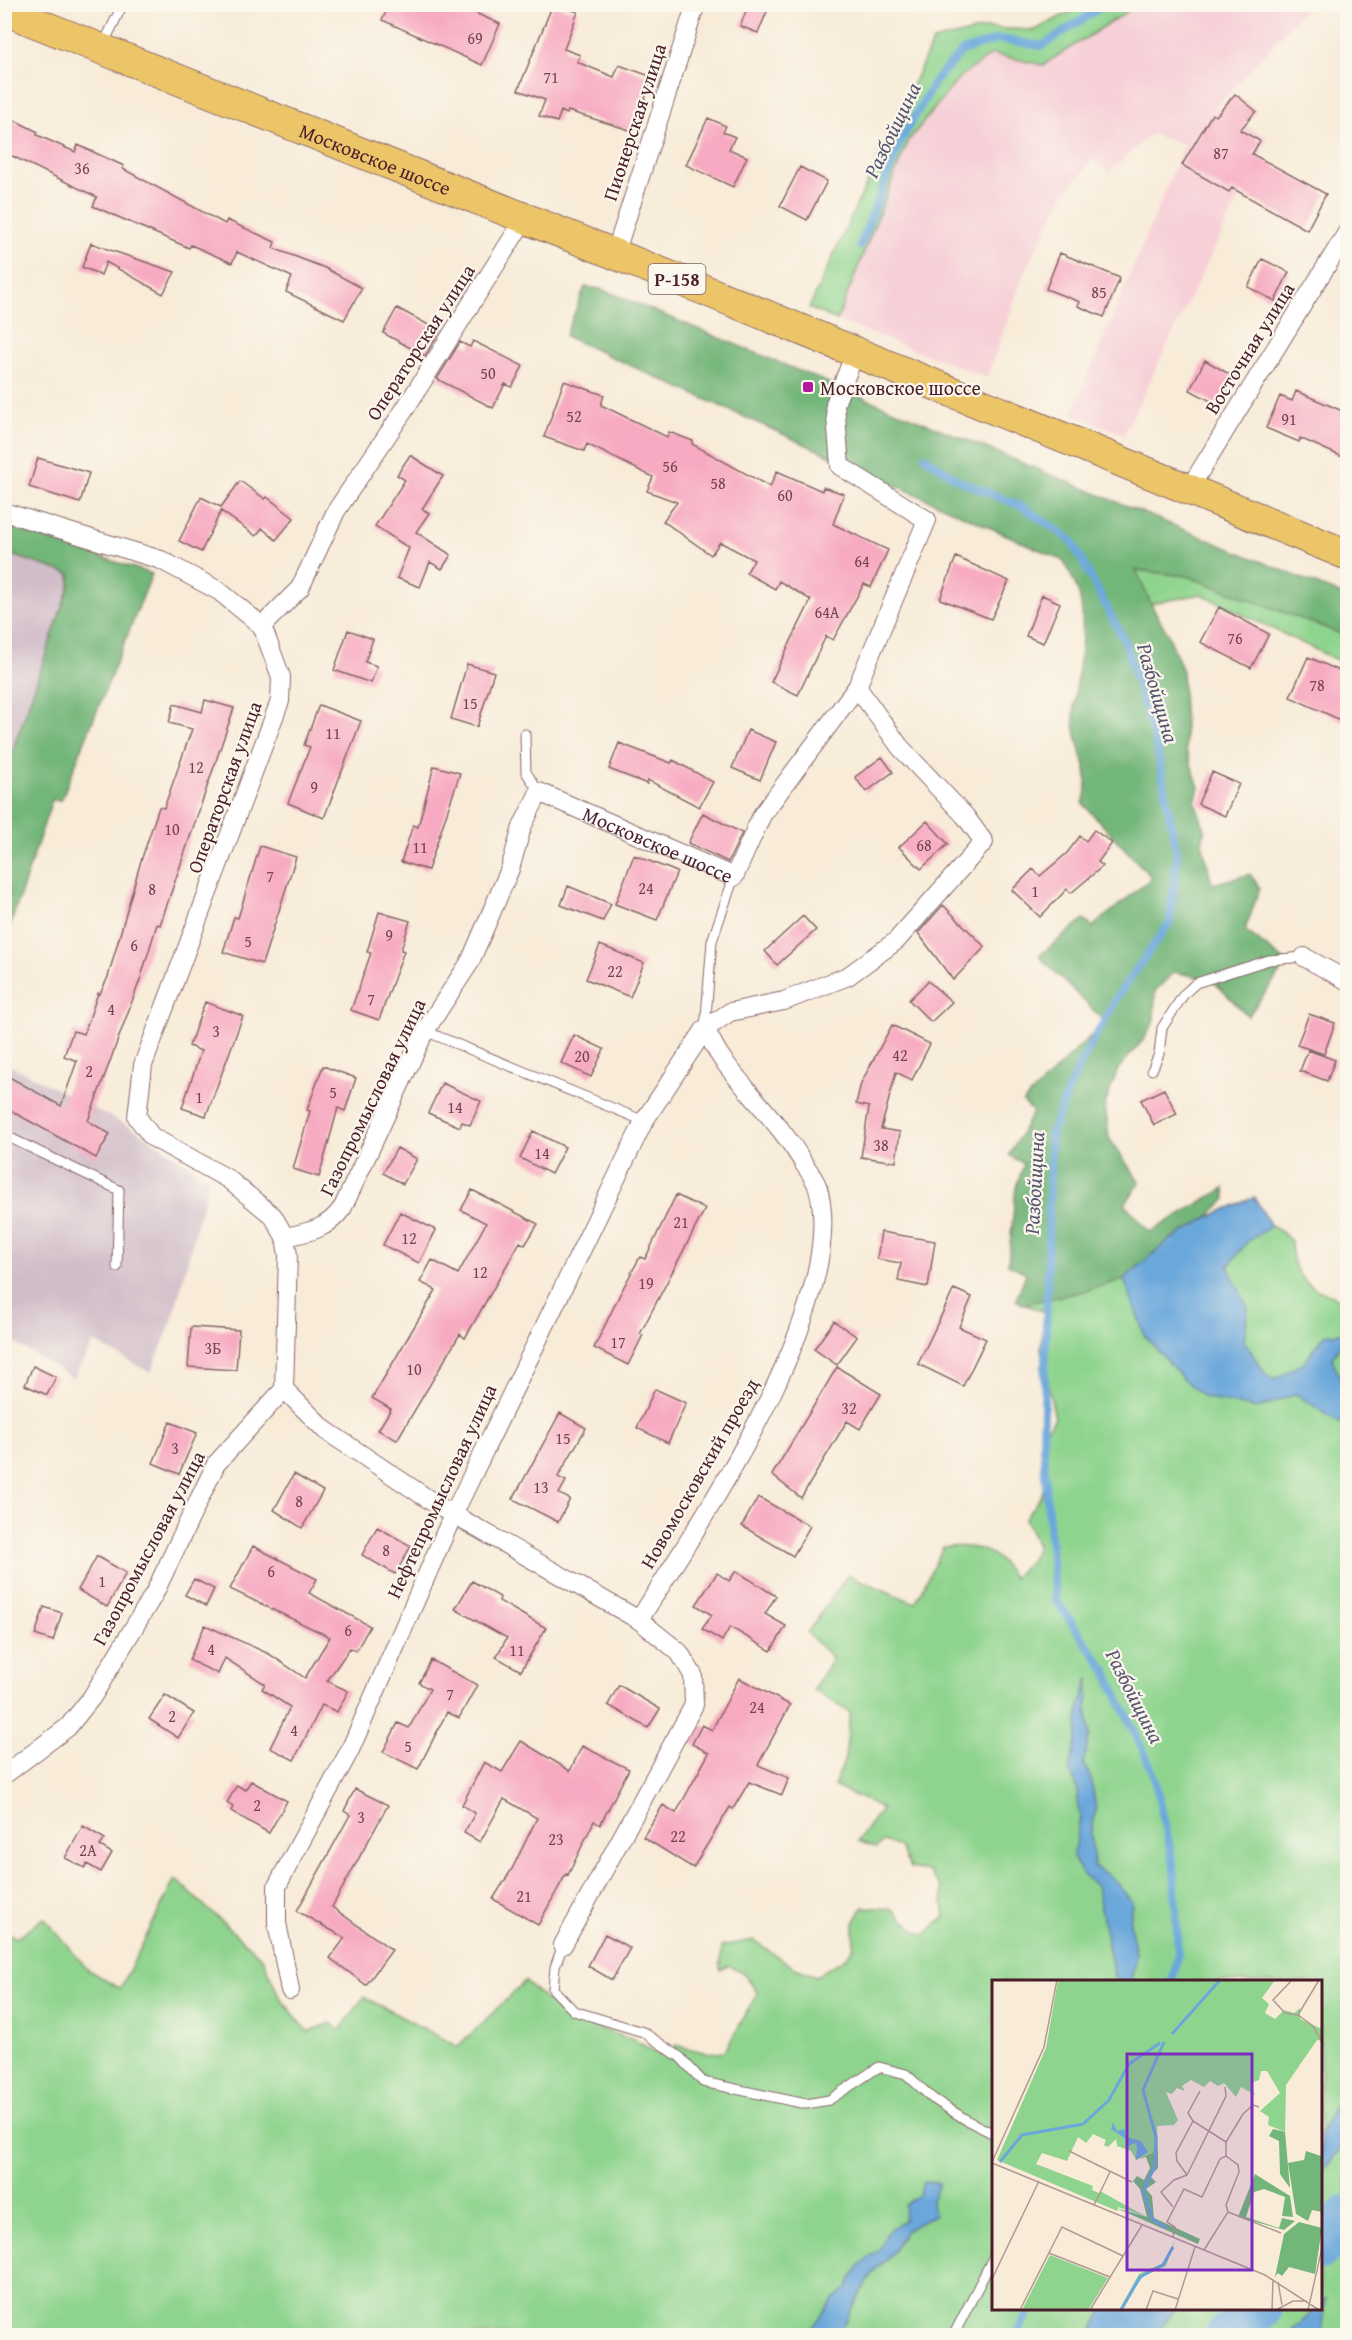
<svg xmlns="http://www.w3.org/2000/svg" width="1352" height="2340" viewBox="0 0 1352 2340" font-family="'Gentium Book Plus',serif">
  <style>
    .built { fill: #f6cfd7 }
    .industrial { fill: #d1bdc9 }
    .green { fill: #8fd48e; stroke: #6c7a5c; stroke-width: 1.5; fill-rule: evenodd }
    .forest { fill: #73b679; stroke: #5e6a52; stroke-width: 1.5 }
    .water { fill: #6aa7db; stroke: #5a6383; stroke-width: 1.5 }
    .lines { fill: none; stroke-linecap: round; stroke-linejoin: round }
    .stream { stroke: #6aa7db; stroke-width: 8 }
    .river { stroke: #6aa7db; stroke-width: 44 }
    .building { fill: #f7aac1 }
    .service-casing { stroke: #876668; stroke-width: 11 }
    .minor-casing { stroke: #876668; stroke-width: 20 }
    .primary-casing { stroke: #876668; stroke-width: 32 }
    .service { stroke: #fff; stroke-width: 9 }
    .minor { stroke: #fff; stroke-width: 18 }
    .primary { stroke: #edc569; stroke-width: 30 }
    .poi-dot { fill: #b5179e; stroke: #fbf7ec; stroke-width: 2 }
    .labels { text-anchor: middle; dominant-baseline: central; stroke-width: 4.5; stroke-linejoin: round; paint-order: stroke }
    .number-label { font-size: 16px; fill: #754250 }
    .shield { fill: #fbf7ec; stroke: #7f6065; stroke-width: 1.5 }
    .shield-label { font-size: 18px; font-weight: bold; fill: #4a1f2b }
    .street-label { font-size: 20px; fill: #4a1f2b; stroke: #fbf7ec }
    .poi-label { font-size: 20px; fill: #4a1f2b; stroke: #fbf7ec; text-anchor: start }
    .water-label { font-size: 21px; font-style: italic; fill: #575571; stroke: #fbf7ec }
    .inset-river { fill: none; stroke: #6aa7db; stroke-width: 3 }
    .inset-road { fill: none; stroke: #b29993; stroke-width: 1.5 }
    .view { fill: #7b2cbf; fill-opacity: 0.15; stroke: #7b2cbf; stroke-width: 3 }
    .inset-edge { fill: none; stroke: #4a1f2b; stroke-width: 3 }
  </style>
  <rect width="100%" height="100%" fill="#fbf7ec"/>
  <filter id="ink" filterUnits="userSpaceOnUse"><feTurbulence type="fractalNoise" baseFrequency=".0167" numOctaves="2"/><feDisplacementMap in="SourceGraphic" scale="12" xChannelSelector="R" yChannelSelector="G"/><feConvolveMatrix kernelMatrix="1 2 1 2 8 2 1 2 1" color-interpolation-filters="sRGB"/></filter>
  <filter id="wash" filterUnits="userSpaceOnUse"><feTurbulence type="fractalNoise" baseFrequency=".008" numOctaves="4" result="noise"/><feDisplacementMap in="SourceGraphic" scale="24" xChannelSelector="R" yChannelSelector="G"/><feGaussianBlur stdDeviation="1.35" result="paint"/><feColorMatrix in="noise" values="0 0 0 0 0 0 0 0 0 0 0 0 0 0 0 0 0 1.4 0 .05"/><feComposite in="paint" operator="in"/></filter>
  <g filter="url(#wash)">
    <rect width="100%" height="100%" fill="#f8ebd8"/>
    <path class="built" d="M1305,4l3,2 -93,102 53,30 -144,296 -52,-20 112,-269 -33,-11 -42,38 -16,-12 -30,36 -39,77 -37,105 -150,-58 71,-179 52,-64 32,-23 51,11 95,-60z"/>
    <path class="industrial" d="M5,553l65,21v10l-65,189z
      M4,1062l132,68 73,48 -36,140 -22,55 -57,-31 -21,36 -68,-41z"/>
    <path class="green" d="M1083,5h55l-95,60 -51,-11 -32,23 -52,64 -71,179 -28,-12 124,-267 54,-13 48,2z
      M1135,570l52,6 160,60v29l-146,-71 -50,10z
      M1254,1197l17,29 11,6 9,9c1,43 21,47 56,61v1033h-1342l-1,-300 4,-2 -1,-37 -3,-3v-64l12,9 28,-20 44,52 32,19 55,-110 88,80 16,37 29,36 23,-9 9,7 24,-33 94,50 67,-66 35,31 35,15 41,14 32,19 8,-15 31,8 18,-2 32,-57c-6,-14 -13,-22 -28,-28l-9,4 2,-24 31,-6 42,28 21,8 28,-17 10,-12v-24l9,-16 29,2 24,22 9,4 20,-18 -4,-29 -12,-17 -19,-3 -10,-21 -16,-6 -8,7 -18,-7 24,-33 -48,-22 11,-27 5,-47 -37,-22 20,-32 -26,-25 41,-58 67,28 28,-56c32,-2 52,0 70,31l19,-18 5,-14 -12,-28 16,-22 5,-16 -5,-23 3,-23 11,-16 -14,-69 3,-37 -21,-8 62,-13 122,-73zM994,1982h326v326h-326z"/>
    <path class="forest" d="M585,287l16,2 746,308v39l-160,-60 -51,-6 15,34 17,30 14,35 4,81 13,37 -4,16 10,26 -3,13 10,42 38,-10 10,14 -15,42 42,33 -39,53 -36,-36 -38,-8 -19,19 -1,30 -10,18 -26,30 -13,36 4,33 31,45 -15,21 25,28 75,-44 1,11 -19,19 -39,23 -44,38 -39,12 -62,13 -7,-4 10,-27 -18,-9 8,-77 8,-23 -15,-9 24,-43 -10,-10 82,-80 -66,-66 45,-37 8,8 60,-49 -69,-74c12,-38 -9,-54 -9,-85 0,-40 14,-81 6,-120 -2,-13 -11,-26 -16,-38l-499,-225z
      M5,525l147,49 -91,226h-9l-47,141v-168l65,-189v-10l-65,-21z"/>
    <path class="water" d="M1254,1197l17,29 -25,17 -18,24 20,41 -4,33 21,32 9,7 30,-18 21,-27 22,-3v5l-15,21 11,28 4,2v40l-51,-34 -40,15 -52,-12 -22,-19 -37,-42 -21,-57 44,-38 39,-23z
      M1089,1678l-2,30 3,26 -7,30 8,13 5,33 -5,23 3,34 18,10 20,25 -2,21 6,31 -5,27h-16l-18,-94 -14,-12 -10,-18 7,-40 -4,-33 -7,-14 8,-33 2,-27z
      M1347,2100c1,38 0,44 -26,72v-38l13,-28z
      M923,2182l16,1 -7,18 2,14 -28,15 -13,22 -21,21 -34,62h-31l26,-35 13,-11 13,-23 20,-16 9,-19 16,-11 1,-15 15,-11z
      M1326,2298l-4,37h-33l26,-26 5,-1 1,-5z
      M1103,2309l1,-1 73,1 -23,26h-64z"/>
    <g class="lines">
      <path class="stream" d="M860,246l41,-106 34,-59 27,-30 37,-12 43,7 64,-42
        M925,457l35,24 63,26 48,33 54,102 31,102 21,110 -7,68 -51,72 -42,76 -26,63 -8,314 12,152 51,72 47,101 21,93 4,89 -6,28
        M1016,2336l14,-28"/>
      <path class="river" d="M1320,2248l28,-31
        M1227,2336l33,-28"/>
    </g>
    <g id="blocks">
      <path class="building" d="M390,4h65l45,20 -18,41 -100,-45z
        M553,4l25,8 -14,37 16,6 -3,7 37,15 5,-12 34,12 -20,54 -65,-20 -1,3 -6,-3 -4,11 -18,-6 6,-16 -27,-10z
        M749,4l19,5 -10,24 -18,-7z
        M1235,94l21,17 -16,19 20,11 -8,13 74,40 -19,36 -75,-42 -3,4 -47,-27 30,-51 4,2z
        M4,115l34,17 -1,3 38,17 3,-7 46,21 -1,3 102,55 2,-4 48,22 -2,6 52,20 37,20 -18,32 -58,-28 6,-15 -55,-25 -5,11 -41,-18 -2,3 -96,-42 4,-9 -93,-45z
        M708,118l18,8 -3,6 12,5 -6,12 18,8 -14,30 -47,-22z
        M800,167l27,14 -20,39 -27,-14z
        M91,243l19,7 65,22 -12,22 -57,-32 -5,13 -19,-8z
        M1060,253l60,25 -16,39 -26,-11 2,-4 -34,-13z
        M1262,259l27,13 -14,29 -27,-14z
        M397,308l43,23 -15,25 -42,-23z
        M473,341l50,25 -11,21 -7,-3 -12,24 -56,-29 23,-37 10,5z
        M1205,360l31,18 -14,29 -32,-17z
        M564,381l40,14 -3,10 66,32 2,-5 24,9 -1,3 78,43 7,-16 45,20 1,-4 21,7 -11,30 55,26 -17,37 -7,-3 -31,56 -7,-4 -28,59 -27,-13 40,-82 -32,-19 -4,8 -29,-16 8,-13 -34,-18 -9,13 -48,-34 14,-19 -30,-11 6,-14 -66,-33 -3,7 -40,-14z
        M1296,391l51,22v46l-47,-21 -1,4 -33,-14 14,-32 12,5z
        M410,455l33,21 -21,33 7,4 -13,19 35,23 -9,14 -12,-7 -10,25 -23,-9 12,-30 -34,-22 30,-46 -8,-5z
        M38,458l51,15 -9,30 -51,-16z
        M240,481l25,18 2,-2 27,21 -18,22 -14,-12 -6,8 -35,-25 -20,41 -22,-11 22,-44 20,10z
        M956,557l53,24 -18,38 -51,-20z
        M1042,595l18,8 -17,40 -17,-7z
        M1219,607l50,27 -18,34 -51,-26z
        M348,630l25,9 -8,23 12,4 -6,17 -37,-13z
        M1308,657l39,17v49l-57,-26z
        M467,664l27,8 -17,55 -26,-8z
        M205,700l29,8 -74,217 -3,-1 -16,53 -53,144 22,13 -14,24 -92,-51v-33l57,32 16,-45 -13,-5 9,-25 11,3 14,-41 2,1 8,-17 32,-113 19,-57 5,1 28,-79 -23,-6 5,-19 28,8z
        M319,705l42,16 -37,97 -36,-15 22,-56 -6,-2z
        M748,730l28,12 -16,38 -28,-12z
        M619,743l52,20 2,-3 40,22 -14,25 -51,-27 -1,4 -38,-15z
        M882,757l11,15 -27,20 -11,-15z
        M434,766l26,7 -32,97 -27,-8 12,-37 5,2z
        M1212,772l27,12 -14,32 -27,-12z
        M703,813l39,20 -14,29 -40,-19z
        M927,821l21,23 -27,25 -22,-22z
        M1094,830l18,13 -14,19 5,4 -32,27 -4,-4 -27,28 -28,-27 21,-21 7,7 27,-23 13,-17 6,5z
        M260,846l36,11 -34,107 -39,-12 11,-35 4,1z
        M634,855l43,17 -20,48 -42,-16z
        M568,886l43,18 -8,17 -42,-16z
        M943,905l42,42 -32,33 -35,-47z
        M379,912l31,9 -9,29 3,1 -25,69 -28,-10 20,-57 -4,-1z
        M803,916l13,14 -39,35 -12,-14z
        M600,945l44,18 -14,34 -44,-18z
        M928,981l24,21 -21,20 -22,-22z
        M205,1002l38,14 -37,100 -24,-8 19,-57 -12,-5z
        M1309,1014l26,9 -11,31 -27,-9z
        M892,1025l38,19 -18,36 -16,-8 -15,57 19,3 -4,30 -35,-5 8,-50 -13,-3 5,-21z
        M574,1035l30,14 -13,28 -30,-14z
        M1308,1050l27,10 -8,21 -27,-10z
        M323,1066l33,12 -11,33 -7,-3 -19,69 -26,-8 17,-58 -3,-1z
        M442,1083l39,18 -11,24 -8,-3 -2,5 -32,-14z
        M1164,1089l13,25 -23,11 -13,-25z
        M533,1131l32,16 -14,27 -31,-16z
        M397,1148l20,11 -14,25 -20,-11z
        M472,1190l66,34 -13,21 -5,-3 -55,96 -5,-4 -63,106 -19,-10 13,-21 -19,-11 64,-108 -16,-8 12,-22 26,14 28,-51 -25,-13z
        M676,1195l29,14 -65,125 3,1 -15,30 -34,-17 27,-56 19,-35 5,2z
        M400,1212l36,18 -17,33 -36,-18z
        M881,1232l54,9 -7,46 -30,-6 3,-18 -24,-4z
        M954,1289l18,8 -13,30 27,12 -23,47 -45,-22z
        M834,1321l23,16 -20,28 -23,-16z
        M191,1327l48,3 -3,40 -48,-3z
        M33,1366l23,11 -9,18 -22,-10z
        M837,1367l44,27 -21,35 -13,-8 -46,77 -29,-23z
        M655,1389l31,14 -18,40 -31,-15z
        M560,1413l26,15 -28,49 8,4 -7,13 11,5 -12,23 -45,-23z
        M170,1422l27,11 -18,41 -26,-11z
        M294,1474l29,17 -21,37 -28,-18z
        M758,1497l52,29 -17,30 -51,-30z
        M377,1527l34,19 -16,28 -33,-19z
        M253,1546l64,33 -8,14 61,33 -14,25 -6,-3 -23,33 21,10 -11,21 -15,-7 -28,55 -24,-12 20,-41 -28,-18 3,-5 -40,-26 -7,16 -29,-14 16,-35 64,29 36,24 25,-41 -100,-48z
        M97,1556l29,17 -19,34 -29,-17z
        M736,1571l40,25 -11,18 21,12 -15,25 -41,-24 -8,14 -20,-12 10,-14 -16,-10 21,-32 12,8z
        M194,1579l20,10 -8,17 -21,-11z
        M472,1581l28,16 -1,4 47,27 -25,43 -25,-14 11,-19 -52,-29z
        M44,1607l18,6 -9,28 -18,-6z
        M431,1660l46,25 -18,33 -12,-6 -29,57 -35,-17 15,-29 11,5 21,-39 -11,-6z
        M739,1678l51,27 -32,60 31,13 -7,17 -33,-13 -16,27 -3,-2 -37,61 -50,-31 20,-32 13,8 33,-60 -17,-9 10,-19 10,5z
        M619,1685l41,24 -12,19 -40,-23z
        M165,1695l29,18 -16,25 -29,-19z
        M521,1741l49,30 12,-25 47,23 -29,56 -6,-4 -26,54 -2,-1 -28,51 -45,-26 19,-30 25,-51 -33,-19 -24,43 -16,-9 11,-20 -13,-8 22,-43 18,10z
        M251,1781l36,20 -18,32 -38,-22 2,-4 -6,-4 10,-18 8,5z
        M355,1789l33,16 -56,102 60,43 -26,35 -36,-27 15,-20 -48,-27 53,-96 -6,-4z
        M83,1826l22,13 -5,7 12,7 -11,19 -14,-8 -2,4 -20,-10z
        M605,1934l25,14 -18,32 -24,-14z"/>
    </g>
  </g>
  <g filter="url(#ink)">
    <use href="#blocks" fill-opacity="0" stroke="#876668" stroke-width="1.5"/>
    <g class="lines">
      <g class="service-casing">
        <path id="service" d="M103,45l20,-41
          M525,734l1,38 13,20
          M705,1029l7,-88 22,-64
          M425,1031l219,90
          M1152,1070l7,-16 3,-26 22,-34 12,-11 73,-23 35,-3
          M4,1135l115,55 -2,77
          M563,1945l-8,22 -2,22 21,22 69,21 37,25 23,25 103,22 23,-4 50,-33 27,7 26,24 36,23 26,13
          M953,2336l41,-80"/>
      </g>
      <g class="minor-casing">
        <g id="minor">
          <path d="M615,254l81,-250"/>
          <path d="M1189,489l159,-258"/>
          <path d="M4,512l157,48 58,31 43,35"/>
          <path d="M1304,957l44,24"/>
          <path d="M285,1237l-12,-21 -45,-37 -76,-42 -15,-20 6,-52 137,-364 1,-24 -19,-51 38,-38 36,-77 67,-99 122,-194"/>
          <path d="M284,1389l41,41 115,77 199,113"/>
          <path id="s1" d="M4,1775l64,-48 24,-30 62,-103 62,-130 68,-75 4,-134 -3,-18c25,-5 43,-8 58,-30l82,-176 45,-69 40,-93 12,-42 17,-35 195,85 28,-62 95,-128 70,-167 -87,-54 -5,-62 20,-51"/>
          <path d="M563,1945l131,-240 -1,-30 -14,-23 -40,-32c61,-98 211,-317 179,-432 -3,-9 -9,-17 -14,-24 -22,-38 -54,-68 -81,-104 -7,-9 -12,-21 -18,-31"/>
          <path d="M290,1990l-13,-67v-37l73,-136 103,-235 191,-394 61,-92 25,-17 54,-11 64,-25 48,-35 88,-99 -19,-26 -65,-69 -43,-60"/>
        </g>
      </g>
      <g class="primary-casing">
        <g id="primary">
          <path id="s2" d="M4,10l698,279 646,266"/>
        </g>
      </g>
      <use href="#service" class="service"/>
      <use href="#minor" class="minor"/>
      <use href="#primary" class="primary"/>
    </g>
  </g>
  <rect class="poi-dot" x="802" y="381" width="12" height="12" rx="3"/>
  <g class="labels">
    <g class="number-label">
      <text x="475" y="38">69</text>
      <text x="551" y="77">71</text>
      <text x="1221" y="153">87</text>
      <text x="82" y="168">36</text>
      <text x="1099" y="292">85</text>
      <text x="488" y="373">50</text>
      <text x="574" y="416">52</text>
      <text x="1289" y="419">91</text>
      <text x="670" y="466">56</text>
      <text x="718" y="483">58</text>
      <text x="785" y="495">60</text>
      <text x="862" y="561">64</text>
      <text x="827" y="612">64А</text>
      <text x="1235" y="638">76</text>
      <text x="1317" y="685">78</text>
      <text x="470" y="703">15</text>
      <text x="333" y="733">11</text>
      <text x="196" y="767">12</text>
      <text x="314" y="787">9</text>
      <text x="172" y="829">10</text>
      <text x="924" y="845">68</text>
      <text x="420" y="847">11</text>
      <text x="270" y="876">7</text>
      <text x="646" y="888">24</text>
      <text x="152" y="889">8</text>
      <text x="1035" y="891">1</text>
      <text x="389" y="935">9</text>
      <text x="248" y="941">5</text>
      <text x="134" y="945">6</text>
      <text x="615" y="971">22</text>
      <text x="371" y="999">7</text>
      <text x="111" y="1009">4</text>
      <text x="216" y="1031">3</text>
      <text x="900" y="1055">42</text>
      <text x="582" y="1056">20</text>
      <text x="89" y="1071">2</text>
      <text x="333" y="1092">5</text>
      <text x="199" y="1097">1</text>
      <text x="455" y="1107">14</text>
      <text x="881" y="1145">38</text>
      <text x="542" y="1153">14</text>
      <text x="681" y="1222">21</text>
      <text x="409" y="1238">12</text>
      <text x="480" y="1272">12</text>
      <text x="646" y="1283">19</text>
      <text x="618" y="1342">17</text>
      <text x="213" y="1348">3Б</text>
      <text x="414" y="1369">10</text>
      <text x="849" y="1408">32</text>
      <text x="563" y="1438">15</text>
      <text x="175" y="1448">3</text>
      <text x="541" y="1487">13</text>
      <text x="299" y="1501">8</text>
      <text x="386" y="1550">8</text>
      <text x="271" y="1571">6</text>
      <text x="102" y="1581">1</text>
      <text x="348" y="1630">6</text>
      <text x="211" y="1649">4</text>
      <text x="517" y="1650">11</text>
      <text x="450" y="1694">7</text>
      <text x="757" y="1707">24</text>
      <text x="172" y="1716">2</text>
      <text x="294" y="1730">4</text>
      <text x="408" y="1746">5</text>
      <text x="257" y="1805">2</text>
      <text x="361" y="1817">3</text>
      <text x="678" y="1836">22</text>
      <text x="556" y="1839">23</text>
      <text x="88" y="1850">2А</text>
      <text x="524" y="1896">21</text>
    </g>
    <rect class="shield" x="648.5" y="264" width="57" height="30" rx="4.5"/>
    <g class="shield-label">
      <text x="677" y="279">Р-158</text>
    </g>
    <g class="street-label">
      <text transform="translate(634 122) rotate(-72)">Пионерская улица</text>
      <text stroke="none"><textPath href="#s2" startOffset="400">Московское шоссе</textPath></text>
      <text transform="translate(420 342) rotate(-57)">Операторская улица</text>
      <text transform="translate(1249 348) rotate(-58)">Восточная улица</text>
      <text transform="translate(224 787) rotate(-70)">Операторская улица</text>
      <text stroke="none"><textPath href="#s1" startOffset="1294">Московское шоссе</textPath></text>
      <text transform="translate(372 1097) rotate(-64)">Газопромысловая улица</text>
      <text transform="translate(699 1473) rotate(-60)">Новомосковский проезд</text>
      <text transform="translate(441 1491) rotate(-65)">Нефтепромысловая улица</text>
      <text transform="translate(148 1548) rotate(-62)">Газопромысловая улица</text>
    </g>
    <g class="poi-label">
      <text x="820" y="387">Московское шоссе</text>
    </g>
    <g class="water-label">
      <text transform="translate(892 130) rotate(-64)">Разбойщина</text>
      <text transform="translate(1158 693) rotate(74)">Разбойщина</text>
      <text transform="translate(1034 1183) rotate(-87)">Разбойщина</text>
      <text transform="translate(1135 1696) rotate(63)">Разбойщина</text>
    </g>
  </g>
  <g transform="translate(992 1980)">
    <rect width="330" height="330" fill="#f8ebd8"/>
    <path d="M66,0h217l-13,18 7,6 -4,9 10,6 9,-9 10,3 6,-5v11l22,10v12l-5,-1 -31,45 -1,47 -17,-7 1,-8 -9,-6 20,-18 -13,-22h-6l-2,9 -8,3 4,12 -14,-8 -5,10 -12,-14 -6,3 -8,-5 -6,6 -13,-7 -9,6 3,5 -8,-3 -5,6 -6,-2 12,28 -4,5 -17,1 1,24 -22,10 -5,-9 -14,-5 -1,-7 -8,8 -4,-2 2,-5 -13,-6 -7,9 -8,-6 -11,24 -25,-8 -6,11 57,22 -1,4 7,3 1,-2 47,26 -29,-10 -1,4 -120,-51 49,-112zM183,260l-9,26 -21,8 -26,36 20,-36 24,-11zM58,275l58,23 -20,32h-66z" fill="#8fd48e"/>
    <path d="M281,149l12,3 5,56 -10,-14 -1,-33 -10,-5zM166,170v18l-8,8 6,6 -10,7 6,7 2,22 46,21 -2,5 -82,-36 31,9 -7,-28 -7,-8 4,-5 7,4 6,-12 -4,-11 -7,2zM314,171l15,5 1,5v51l-10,-2 -4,11 -12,-7 -8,-51 16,-3zM263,194l35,22 3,21 -11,-1 3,-19 -21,-8 -10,3 -8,25 33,11 3,-10 13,3 -11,9 -46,-13zM307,242l23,6 -7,46 -26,-7 -7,9 -4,-3 -3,4 9,-43z" fill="#73b679"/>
    <path d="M121,142l4,9 7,-2 2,8 15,4 7,11 -12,8 1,-14 -2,-3 -8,4v-5l-1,4v-7l-15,-10z" fill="#6aa7db"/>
    <path class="inset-river" d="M180,54l48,-54M172,62l-21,48 13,47 -1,29 -12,25 10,29 14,8M8,182l22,-27 61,-11 26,-24 20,-36 31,-21M129,330l19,-33 23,-12 10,-18"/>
    <path class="inset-road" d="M300,0l-19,20 12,13 13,2 15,11 9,16M306,35l21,-35M201,141l33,21M77,171l63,31M0,182l52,-115 13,-67M0,183l273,112 54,35M195,195l39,-79 -1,-9M195,195l-10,-14 -1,-8 17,-32 -5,-8 12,-22M102,225l16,-33M181,227l-12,-15 13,-12 13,-5M236,232l53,21M181,257l2,-10 -8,-5 17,-33 18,8 18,-38 6,-3v-14l17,-28 10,-9 6,2M212,270l24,-38 -2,-7 13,-33 -1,-7 -12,-9M57,273l61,24M0,299l47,-98M286,302l4,23M28,330l42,-83 61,29M98,330l52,-85M154,330l7,-19 25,8M183,330l20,-63M280,330l1,-31M284,330l17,-9h14M316,330l14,-62"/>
    <path class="view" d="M135,74h125v216h-125z"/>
    <rect width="330" height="330" class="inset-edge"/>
  </g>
  <rect width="1352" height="2340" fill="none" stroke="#fbf7ec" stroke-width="24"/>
</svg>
